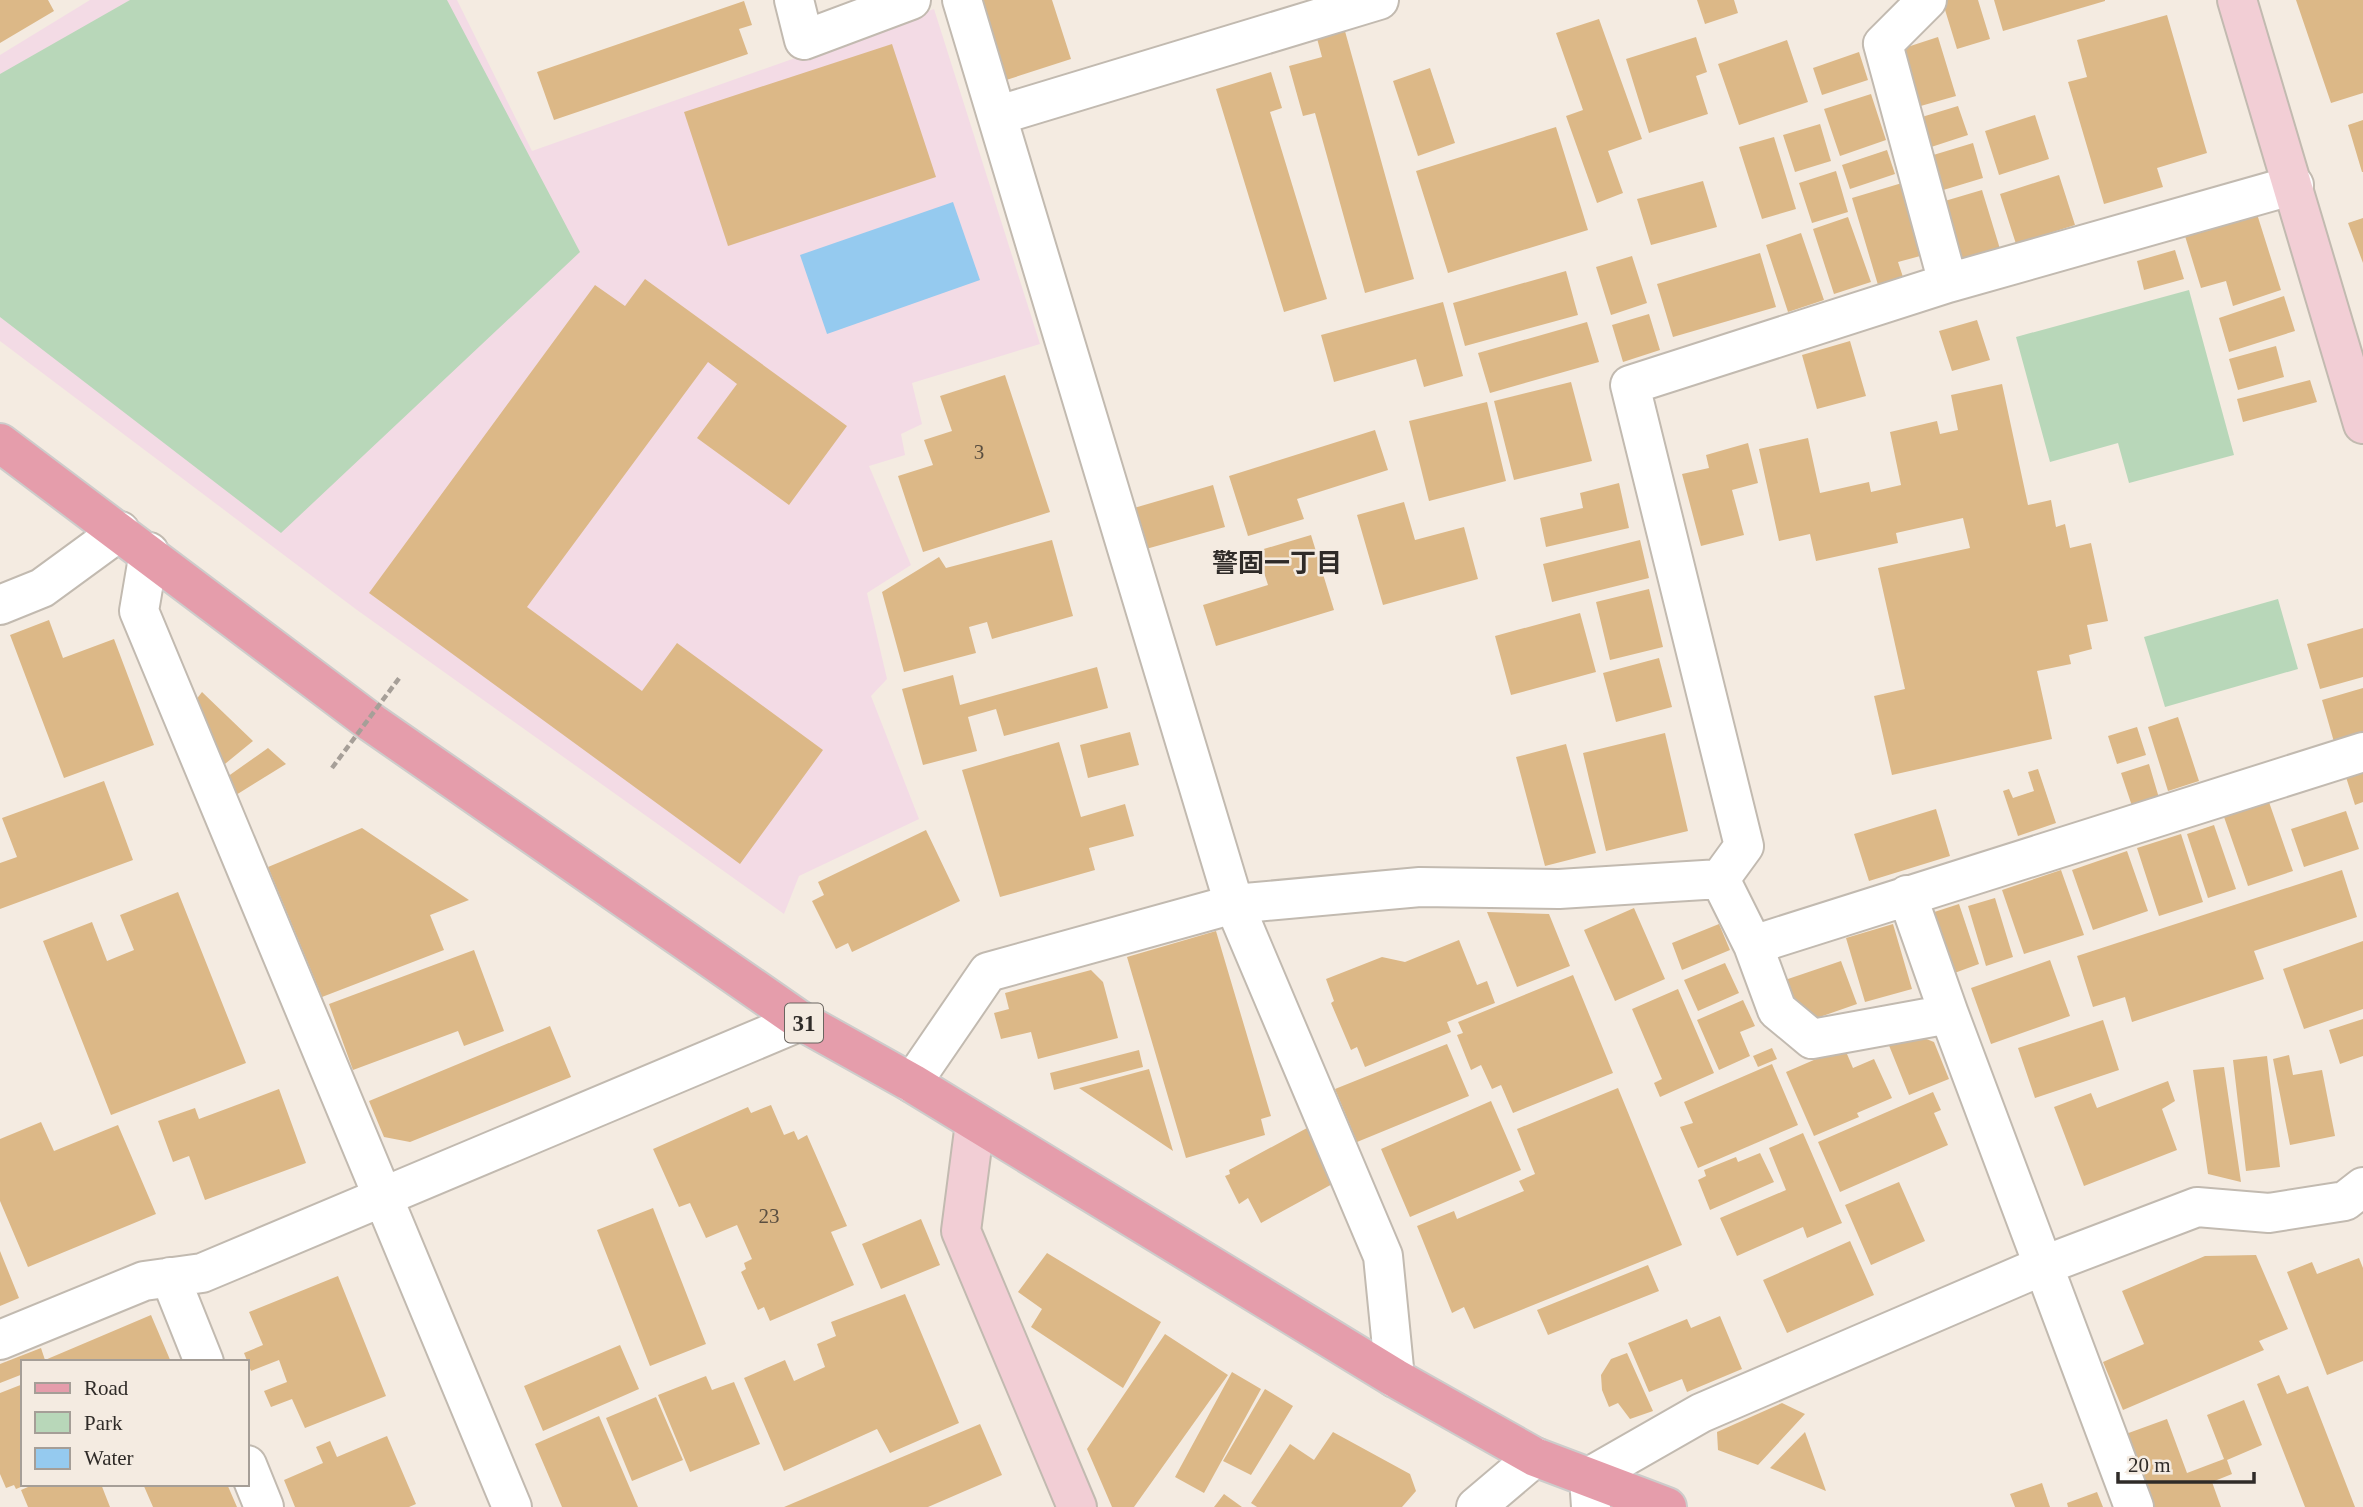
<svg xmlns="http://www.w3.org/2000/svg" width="2363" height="1507" viewBox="0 0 2363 1507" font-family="'Times New Roman','Noto Sans JP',serif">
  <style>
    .education { fill: #f3dbe5 }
    .green { fill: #b8d7b9 }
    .water { fill: #95caef }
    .building { fill: #dcb887 }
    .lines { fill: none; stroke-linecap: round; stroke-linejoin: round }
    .street-casing { stroke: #c2bab0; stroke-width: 42 }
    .secondary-casing { stroke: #c2bab0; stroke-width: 42 }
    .primary-casing { stroke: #cdcccb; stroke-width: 42 }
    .street { stroke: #fff; stroke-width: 38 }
    .secondary { stroke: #f2ced5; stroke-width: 38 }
    .primary { stroke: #e59dab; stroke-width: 38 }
    .path-bridge { stroke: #a69f98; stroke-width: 4.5; stroke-dasharray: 7 3.5; stroke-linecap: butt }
    .labels { text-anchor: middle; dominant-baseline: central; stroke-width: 5; stroke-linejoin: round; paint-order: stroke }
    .number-label { font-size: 21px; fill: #5a4e40 }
    .shield { fill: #f4ebe1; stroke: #6a6560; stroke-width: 2 }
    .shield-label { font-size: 23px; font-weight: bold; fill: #2f2b28 }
    .neighbourhood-label { font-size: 26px; font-weight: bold; fill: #2f2b28; stroke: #f4ebe1 }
  </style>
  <rect width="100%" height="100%" fill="#f4ebe1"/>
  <path class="education" d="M90,0h367l75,151 402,-142 106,335 -128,39 10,41 -21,10 4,21 -36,11 42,99 -44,28 20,86 -16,17 48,123 -120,57 -15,38 -427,-304 -357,-269v-286z"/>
  <path class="green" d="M130,0h317l133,252 -299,281 -281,-216v-243z
    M2189,290l45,165 -105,28 -11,-40 -68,19 -34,-125z
    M2278,599l20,70 -133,38 -21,-70z"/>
  <path class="water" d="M953,202l27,78 -153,54 -27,-79z"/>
  <path class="building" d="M0,0h48l6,11 -54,32z
    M971,0h81l19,59 -74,24z
    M1697,0h37l4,13 -33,11z
    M1942,0h36l12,39 -33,10z
    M1994,0h111v1l-102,30z
    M2296,0h67v93l-32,10z
    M744,1l8,24 -13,4 9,25 -194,66 -17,-48z
    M2167,15l40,138 -50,15 6,19 -59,17 -36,-122 19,-5 -10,-37z
    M1599,19l43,120 -34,12 15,42 -26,10 -31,-87 17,-6 -27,-77z
    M1343,24l71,255 -49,14 -50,-180 -12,3 -14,-50 33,-9 -7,-26z
    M1696,37l11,35 -11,4 12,38 -59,19 -23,-74z
    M1938,37l18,59 -46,13 -18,-57z
    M1787,40l21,62 -69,23 -21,-61z
    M892,44l44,133 -208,69 -44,-134z
    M1859,52l9,28 -46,15 -9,-27z
    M1430,68l25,75 -37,13 -25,-75z
    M1271,72l11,36 -12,4 57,187 -43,13 -68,-223z
    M1871,94l15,46 -46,16 -16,-47z
    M1958,106l10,29 -46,15 -10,-30z
    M2035,115l14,44 -50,16 -14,-44z
    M2363,120v52h-1l-14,-47z
    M1820,124l11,37 -36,11 -12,-37z
    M1556,127l32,103 -140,43 -32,-102z
    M1774,137l22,72 -34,10 -23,-72z
    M1973,143l10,35 -43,13 -10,-35z
    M1887,150l8,24 -45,15 -8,-24z
    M1836,171l12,41 -36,11 -13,-40z
    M2059,175l16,50 -59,19 -16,-50z
    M1703,181l14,46 -66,18 -14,-46z
    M1902,183l22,72 -26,7 5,15 -25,8 -26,-87z
    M1982,190l18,59 -44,13 -18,-59z
    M2257,214l24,76 -48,16 -7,-25 -25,7 -16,-52z
    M1848,217l23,65 -37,12 -21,-65z
    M2363,218v45l-15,-40z
    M1801,233l23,67 -36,12 -22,-67z
    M2175,250l9,29 -40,11 -7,-29z
    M1760,253l16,54 -103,30 -16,-53z
    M1632,256l15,47 -36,12 -15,-48z
    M1566,271l12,44 -113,31 -12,-43z
    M645,279l202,147 -58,79 -92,-67 40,-54 -29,-22 -181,245 115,84 35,-48 146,107 -83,114 -371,-271 226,-308 30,21z
    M2284,296l11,35 -66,21 -10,-34z
    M1443,302l20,74 -39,11 -8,-28 -82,23 -13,-47z
    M1649,314l11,36 -37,12 -11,-37z
    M1977,320l13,40 -38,11 -13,-40z
    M1587,322l12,40 -109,31 -12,-40z
    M1850,341l16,55 -49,13 -15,-54z
    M2276,346l8,31 -46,13 -9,-31z
    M1005,375l45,137 -127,40 -25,-76 35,-11 -9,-25 28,-9 -12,-35z
    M2310,380l7,22 -74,20 -6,-23z
    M1571,382l21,79 -78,19 -20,-79z
    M2002,384l26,121 23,-5 5,27 9,-3 5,24 21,-5 17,78 -21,4 5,24 -23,6 2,9 -34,7 15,68 -160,36 -18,-79 31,-7 -27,-121 92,-20 -7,-30 -67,15 2,10 -82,18 -6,-27 -31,7 -20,-92 49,-11 12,55 49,-11 2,10 30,-7 -11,-53 47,-11 3,13 18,-4 -7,-35z
    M1487,402l19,79 -77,20 -20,-80z
    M1375,430l13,40 -91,29 7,20 -56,17 -19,-60z
    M1748,443l10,40 -26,7 12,45 -43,11 -19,-72 27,-6 -3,-13z
    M1619,483l10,45 -83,19 -6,-29 43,-10 -3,-15z
    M1213,485l12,42 -79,22 -12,-41z
    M1404,502l11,38 49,-13 14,52 -95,26 -26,-90z
    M1311,535l23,75 -118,36 -13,-41 65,-20 -11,-34z
    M1052,540l21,76 -81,23 -5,-17 -18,5 7,26 -72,19 -22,-80 57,-35 7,11z
    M1640,540l9,38 -97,24 -9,-38z
    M1649,589l14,58 -53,13 -14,-58z
    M1580,613l16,59 -85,23 -16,-59z
    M49,620l14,38 51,-19 40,106 -90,33 -54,-143z
    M2363,628v49l-43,12 -13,-45z
    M1659,658l13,49 -56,15 -13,-49z
    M1097,667l11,41 -104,28 -8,-27 -28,8 9,34 -54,14 -21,-76 51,-14 7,30z
    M2363,688v45l-29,9 -12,-42z
    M202,692l51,49 -33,27 -28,-63z
    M2178,717l21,64 -31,10 -20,-64z
    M2137,727l9,28 -29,9 -9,-28z
    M1130,732l9,33 -51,13 -8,-33z
    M1665,733l23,98 -82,20 -23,-98z
    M1059,742l22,75 44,-13 9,32 -45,12 6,22 -95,27 -38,-127z
    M1566,744l30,109 -51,13 -29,-109z
    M268,748l18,16 -50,31 -9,-18z
    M2149,764l10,34 -27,8 -11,-33z
    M2363,768v34l-8,3 -10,-31z
    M2038,769l18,54 -38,13 -15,-45 6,-2 4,9 21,-7 -6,-19z
    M104,781l29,79 -133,49v-46l17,-6 -15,-39z
    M2269,802l24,69 -45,15 -24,-69z
    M1936,809l14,47 -81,25 -15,-47z
    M2346,811l13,38 -55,18 -13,-38z
    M2214,825l22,64 -28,9 -21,-64z
    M362,828l107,72 -39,15 14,35 -122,47 -54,-130z
    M926,830l34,71 -108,51 -4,-9 -12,6 -24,-48 12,-6 -6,-13z
    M2181,834l22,68 -44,14 -22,-68z
    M2127,851l21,60 -55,19 -21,-60z
    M2061,870l23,65 -60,19 -22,-64z
    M2342,870l15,47 -103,34 10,28 -132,43 -7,-25 -32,10 -16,-51z
    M178,892l68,171 -135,52 -68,-174 49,-19 15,39 27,-11 -14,-35z
    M1995,898l18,59 -27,9 -18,-60z
    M1959,904l20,60 -30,11 -21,-61z
    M1634,908l31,71 -50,22 -31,-71z
    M1487,912l62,2 21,52 -53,21z
    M1719,924l11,26 -48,20 -10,-27z
    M1893,924l19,65 -47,13 -19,-64z
    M1216,931l55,185 -10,3 4,16 -79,23 -59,-201z
    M1459,940l18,45 10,-4 8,22 -48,19 4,10 -86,35 -8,-20 -6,3 -20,-47 3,-2 -8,-22 56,-22 23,5z
    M2363,941v68l-59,20 -21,-60z
    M474,950l30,81 -40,15 -6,-15 -105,39 -24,-66z
    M2050,960l20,56 -79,28 -20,-56z
    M1841,961l16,43 -43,15 -19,-11 -10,-28z
    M1725,963l14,30 -41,18 -14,-31z
    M1091,970l12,12 15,56 -80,21 -7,-27 -30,7 -7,-26 15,-4 -4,-16z
    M1573,975l40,98 -100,40 -12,-28 -9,4 -11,-24 -10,5 -14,-35 6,-2 -5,-11z
    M1678,989l36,84 -54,24 -6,-14 8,-4 -30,-70z
    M1743,1000l12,26 -15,6 10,24 -31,14 -22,-50z
    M2363,1019v37l-23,8 -11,-34z
    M2103,1020l16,50 -84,28 -17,-50z
    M550,1026l21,51 -161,65 -26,-5 -15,-36z
    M1911,1033l23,9 15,37 -40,16 -21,-52z
    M1447,1044l22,52 -112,46 -22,-53z
    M1844,1047l9,21 21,-9 18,39 -35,15 2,4 -45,19 -28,-64z
    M1772,1048l5,11 -19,8 -5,-11z
    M1139,1050l4,17 -89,23 -4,-17z
    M2289,1055l4,20 29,-5 13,66 -45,9 -17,-86z
    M2267,1056l13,111 -34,4 -13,-111z
    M1772,1064l26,61 -100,43 -18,-41 13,-4 -9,-21z
    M2224,1067l17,115 -33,-8 -15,-104z
    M1149,1069l24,82 -94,-63z
    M2168,1081l7,20 -13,8 15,41 -93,36 -30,-79 37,-14 6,15z
    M1618,1088l64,157 -208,84 -10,-22 -12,6 -35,-87 37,-15 3,8 67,-28 -5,-10 16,-7 -18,-45z
    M279,1089l27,74 -101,37 -16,-44 -16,6 -15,-41 37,-13 4,11z
    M1933,1092l8,18 -7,3 14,32 -108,47 -22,-50z
    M1491,1101l30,69 -111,47 -29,-68z
    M771,1105l13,30 10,-4 4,9 9,-5 40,91 -16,6 23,53 -84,36 -6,-14 -6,3 -17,-38 5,-3 -2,-6 8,-4 -15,-34 -31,13 -16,-35 -11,4 -26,-58 95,-42 3,6z
    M41,1122l13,29 64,-26 38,89 -128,53 -28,-66v-62z
    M1307,1128l29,54 -75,41 -13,-25 -9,6 -14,-28 5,-2 -1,-4z
    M1803,1133l39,90 -35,15 -4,-11 -66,29 -17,-38 66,-28 -17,-42z
    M1760,1153l14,29 -64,28 -12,-30 8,-4 -2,-6 32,-13 2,5z
    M1899,1182l26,59 -54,24 -26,-60z
    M653,1208l53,136 -56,22 -53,-136z
    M921,1219l19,46 -59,24 -19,-45z
    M1850,1241l24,54 -87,38 -24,-53z
    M0,1251l19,47 -19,8z
    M1047,1253l114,69 -38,66 -92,-61 11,-18 -24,-17z
    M2256,1255l32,74 -29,12 5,9 -141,60 -20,-48 41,-18 -22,-53 83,-35z
    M2359,1258l4,10v93l-36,14 -40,-103 25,-10 5,12z
    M1648,1265l11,26 -111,44 -11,-25z
    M338,1276l48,120 -81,32 -13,-29 -21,8 -7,-16 23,-9 -8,-22 -28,11 -7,-18 19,-8 -14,-33z
    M905,1294l54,129 -69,30 -13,-24 -93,42 -40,-93 41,-18 9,21 31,-14 -8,-23 19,-8 -5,-14z
    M151,1315l20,47h-148v12l-23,9v-19l41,-16 4,12z
    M1720,1316l22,53 -55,23 -5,-13 -33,13 -21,-49 59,-24 4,9z
    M1165,1334l63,41 -94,132h-22l-25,-58z
    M620,1345l19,44 -96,42 -19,-45z
    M1627,1353l26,58 -23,8 -12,-16 -9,4 -7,-17 -1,-15 10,-16z
    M1232,1372l29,17 -57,104 -29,-16z
    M2279,1375l8,19 21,-8 47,121h-50l-48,-123z
    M706,1376l6,14 22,-8 26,62 -70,28 -32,-77z
    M23,1384v100h5l-12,5 -2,-4 -8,3 -6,-14v-81z
    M1265,1389l28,17 -42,69 -28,-14z
    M656,1397l27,63 -51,21 -26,-63z
    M2244,1400l18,45 -35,15 5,14 -20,8 9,25h-71l-27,-72 44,-16 20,54 37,-14 -17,-44z
    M1782,1403l23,11 -47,51 -40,-15 -1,-18z
    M599,1416l39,91h-76l-27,-63z
    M980,1424l22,51 -74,32h-144z
    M1333,1432l77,42 6,17 -14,16h-145l-6,-4 39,-59 24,16z
    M1805,1432l21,59 -56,-23z
    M387,1436l29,68 -7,3h-114l-11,-27 39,-17 -7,-16 14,-6 7,16z
    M2042,1483l8,24h-35l-5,-13z
    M35,1484h66l9,23h-82l-7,-17z
    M143,1484h84l10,23h-84z
    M2097,1492l6,15h-35l-1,-4z
    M1224,1494l18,13h-28z"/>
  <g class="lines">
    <g class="street-casing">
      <path id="street" d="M794,0l10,40 107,-40
        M962,0l272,904 149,352 12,122
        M1927,0l-44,44 65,239 346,-98
        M999,115l380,-115
        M149,552l-10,59 373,896
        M0,605l42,-17 78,-57
        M1720,879l24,-33 -114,-461 318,-102
        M1907,895l42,119
        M1753,945l610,-193
        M912,1083l76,-111 246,-68 186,-17 139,2 161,-10 33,66 24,65 35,29 137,-25 185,493
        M170,1277l34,85
        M0,1340l144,-59 58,-8 599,-252
        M247,1465l17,42
        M1476,1507l59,-50
        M1591,1507l-2,-30 112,-64 341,-147 155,-59 72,6 76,-12 18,-14"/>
    </g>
    <g class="secondary-casing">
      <path id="secondary" d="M2237,0l126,424
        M975,1123l-14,108 116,276"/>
    </g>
    <g class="primary-casing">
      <path id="primary" d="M0,443l372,280 429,298 111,62 483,295 140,79 132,50"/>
    </g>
    <use href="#street" class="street"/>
    <use href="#secondary" class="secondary"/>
    <use href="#primary" class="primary"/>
    <path class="path-bridge" d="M332,768l68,-91"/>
  </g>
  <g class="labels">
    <g class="number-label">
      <text x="979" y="452">3</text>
      <text x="769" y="1216">23</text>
    </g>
    <rect class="shield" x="785" y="1003.5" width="38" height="39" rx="5"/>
    <g class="shield-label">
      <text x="804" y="1023">31</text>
    </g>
    <g class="neighbourhood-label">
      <text x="1277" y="563">警固一丁目</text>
    </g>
  </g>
  <rect x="21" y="1360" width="228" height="126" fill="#f4ebe1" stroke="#a59e97" stroke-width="2"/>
  <rect x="35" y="1383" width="35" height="10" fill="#e59dab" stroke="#a59e97" stroke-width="2"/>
  <text x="84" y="1395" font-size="21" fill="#2f2b28">Road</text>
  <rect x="35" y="1412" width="35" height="21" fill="#b8d7b9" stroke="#a59e97" stroke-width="2"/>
  <text x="84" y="1430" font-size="21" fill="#2f2b28">Park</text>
  <rect x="35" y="1448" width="35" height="21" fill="#95caef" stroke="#a59e97" stroke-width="2"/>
  <text x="84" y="1465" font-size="21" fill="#2f2b28">Water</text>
  <path d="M2118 1472v10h136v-10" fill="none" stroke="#2f2b28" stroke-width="3.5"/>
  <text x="2128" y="1472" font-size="21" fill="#2f2b28" stroke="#f4ebe1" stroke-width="5" paint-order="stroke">20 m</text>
</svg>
